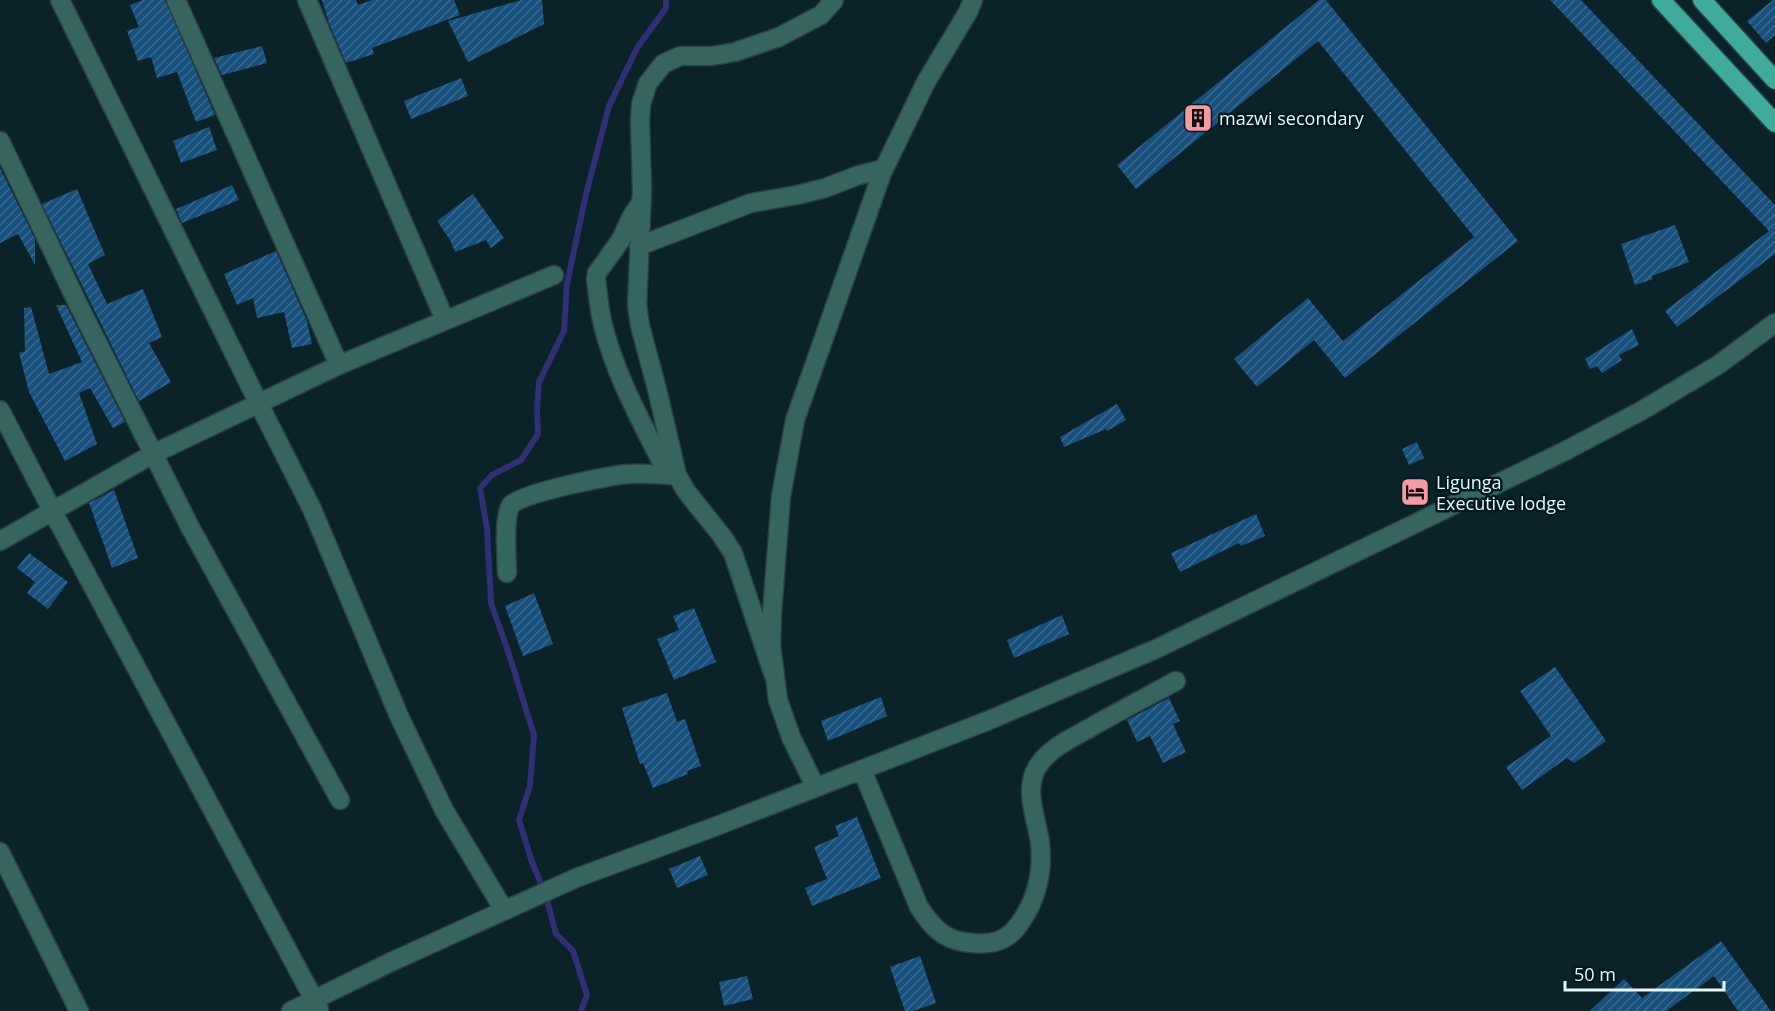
<svg xmlns="http://www.w3.org/2000/svg" width="1775" height="1011" viewBox="0 0 1775 1011" font-family="'Open Sans',sans-serif">
  <style>
    .lines { fill: none; stroke-linecap: round; stroke-linejoin: round }
    .stream { stroke: #2f2f74; stroke-width: 6 }
    .building { fill: url(#building-hatch) }
    .minor-casing { stroke: #294146; stroke-width: 21 }
    .major-casing { stroke: #294146; stroke-width: 21 }
    .minor { stroke: #36645e; stroke-width: 18 }
    .major { stroke: #40aa9d; stroke-width: 18 }
    .labels { text-anchor: middle; dominant-baseline: central; stroke-width: 5; stroke-linejoin: round; paint-order: stroke }
    .poi-label { font-size: 18px; fill: #e7f6fa; stroke: #021a1f; text-anchor: start }
  </style>
  <defs>
    <pattern id="building-hatch" width="6" height="6" patternUnits="userSpaceOnUse" patternTransform="scale(1.5)"><rect width="6" height="6" fill="#19507c"/><path d="M-1 1l2-2M0 6l6-6M5 7l2-2" fill="none" stroke="#3a6a90"/></pattern>
  </defs>
  <rect width="100%" height="100%" fill="#0a2329"/>
  <g class="lines">
    <path class="stream" d="M581,1011l6,-16 -14,-44 -17,-17 -10,-38 -14,-34 -13,-42 11,-34 4,-51 -26,-84 -17,-48 -4,-75 -7,-40 12,-13 29,-15 17,-26 -1,-25 2,-27 25,-51 3,-47 19,-90 23,-88 28,-58 29,-40v-8"/>
  </g>
  <path class="building" d="M143,0h22l50,115 -19,7 -19,-50 -20,6 -6,-21 -13,4 -11,-30 12,-4 -9,-22z
    M322,0h34l2,5 14,-5h82l6,15 -88,33 2,6 -28,9 -17,-40z
    M521,0h21l2,24 -76,38 -20,-41z
    M1319,0h7l192,241 -173,137 -31,-38 -57,47 -23,-28 74,-61 35,43 131,-104 -156,-196 -182,148 -19,-24z
    M1550,0h31l194,205v49l-98,73 -12,-16 104,-80z
    M1773,0h2v35l-9,8 -19,-22z
    M262,46l5,17 -45,12 -8,-17z
    M461,78l7,18 -57,23 -7,-18z
    M209,127l8,23 -36,13 -8,-22z
    M0,168l35,71v26l-17,-31 -18,9z
    M232,185l7,15 -57,23 -6,-14z
    M77,189l28,66 -17,9 19,40 36,-15 19,48 -13,6 22,39 -32,19 -97,-197z
    M473,194l31,44 -13,10 -5,-8 -31,12 -5,-12 -13,-19z
    M1675,225l14,37 -37,14 1,3 -18,6 -14,-41z
    M276,251l31,70 5,23 -20,4 -8,-36 -27,6 -4,-20 -16,7 -13,-31z
    M56,305h10l59,117 -12,6 -23,-40 -11,5 18,51 -32,17 -36,-69 -10,-39 6,-2 -1,-43 7,-1 18,67 33,-12z
    M1632,329l7,16 -20,10 3,5 -20,13 -5,-7 -7,3 -5,-10z
    M1117,404l9,16 -19,11 -1,-2 -42,18 -4,-10z
    M1417,442l7,16 -15,7 -7,-16z
    M114,490l24,68 -26,10 -23,-65z
    M1256,514l9,22 -24,10 -2,-3 -59,29 -9,-19z
    M29,553l39,29 -20,27 -21,-16 8,-11 -18,-14z
    M534,593l19,51 -30,12 -18,-50z
    M694,608l22,54 -42,18 -17,-41 22,-9 -6,-14z
    M1062,615l7,19 -55,24 -7,-18z
    M1555,667l51,74 -32,22 -7,-5 -45,32 -16,-23 45,-31 -31,-45z
    M667,693l10,29 8,-3 16,47 -14,5 1,3 -35,14 -10,-25 -3,1 -18,-56z
    M881,697l6,19 -59,25 -7,-20z
    M1169,698l11,23 -7,3 13,28 -23,11 -13,-27 -13,6 -10,-22z
    M857,817l24,61 -69,28 -7,-18 22,-9 -13,-32 25,-11 -4,-10z
    M700,856l8,19 -31,13 -8,-19z
    M1721,941l50,70h-33l-24,-35 -48,35h-76l34,-32 18,19z
    M920,956l16,47 -23,8h-8l-15,-44z
    M747,976l6,23 -29,7 -5,-24z"/>
  <g class="lines">
    <g class="minor-casing">
      <path id="minor" d="M60,0l199,404 53,105 87,207 45,94 60,100
        M176,0l163,365
        M307,0l138,320
        M0,141l79,165 111,221 150,273
        M640,204l-8,12 -12,25 -23,32 -1,6c2,15 3,31 7,46 13,53 41,101 65,150
        M639,246l112,-43 46,-8 28,-7 34,-13 25,-6
        M0,410l53,102 266,497
        M0,541l153,-87 186,-89 215,-90
        M507,573c0,-15 -4,-56 4,-68 7,-11 103,-31 119,-31 16,-1 31,1 47,1
        M774,676l-41,-123 -11,-17 -36,-45 -9,-16 -20,-86 -17,-63 -3,-21 5,-114 -2,-69 1,-18 7,-21 15,-19 17,-8h32l23,-4 44,-15 42,-22 13,-15
        M862,770l57,137c11,17 23,32 45,35 26,4 44,1 58,-22 16,-24 21,-50 18,-78 -4,-26 -18,-55 0,-79 12,-16 32,-25 48,-34 29,-17 59,-32 88,-48
        M815,786l-24,-49 -13,-37 -7,-55 1,-32 9,-117 14,-76 87,-247 44,-91 42,-70 5,-12
        M0,852l79,159
        M291,1011l100,-49 185,-84 138,-51 273,-106 169,-72 407,-197 78,-41 77,-46 57,-42"/>
    </g>
    <g class="major-casing">
      <path id="major" d="M1661,0l114,123
        M1702,0l73,80"/>
    </g>
    <use href="#minor" class="minor"/>
    <use href="#major" class="major"/>
  </g>
  <defs>
    <g id="building-square" transform="scale(1.5)"><rect x="-9" y="-9" width="18" height="18" rx="4" fill="#f49aa4" stroke="#021a1f"/><path d="M-4-6H4V6H1V3H-1V6H-4ZM-2.5-4.3h1.7v1.8h-1.7ZM.8-4.3h1.7v1.8H.8ZM-2.5-1h1.7V.8h-1.7ZM.8-1h1.7V.8H.8Z" fill="#111"/></g>
    <g id="hotel-square" transform="scale(1.5)"><rect x="-9" y="-9" width="18" height="18" rx="4" fill="#f49aa4" stroke="#021a1f"/><path d="M-6-4.5h1.5V1H6V5H4.5V3h-9V5H-6ZM-4 0a1.8 1.8 0 1 1 3.6 0ZM.5 0V-2.5h3Q6-2.5 6 0Z" fill="#111"/></g>
  </defs>
  <g fill-rule="evenodd">
    <use href="#building-square" x="1198" y="118"/>
    <use href="#hotel-square" x="1415" y="492"/>
  </g>
  <g class="labels">
    <g class="poi-label">
      <text x="1219" y="118">mazwi secondary</text>
      <text x="1436" y="482">Ligunga<tspan x="1436" dy="21">Executive lodge</tspan></text>
    </g>
  </g>
  <path d="M1565 981v9h159v-9" fill="none" stroke="#e7f6fa" stroke-width="3"/>
  <text x="1574" y="981" font-size="18" fill="#e7f6fa" stroke="#021a1f" stroke-width="4.5" paint-order="stroke">50 m</text>
</svg>
